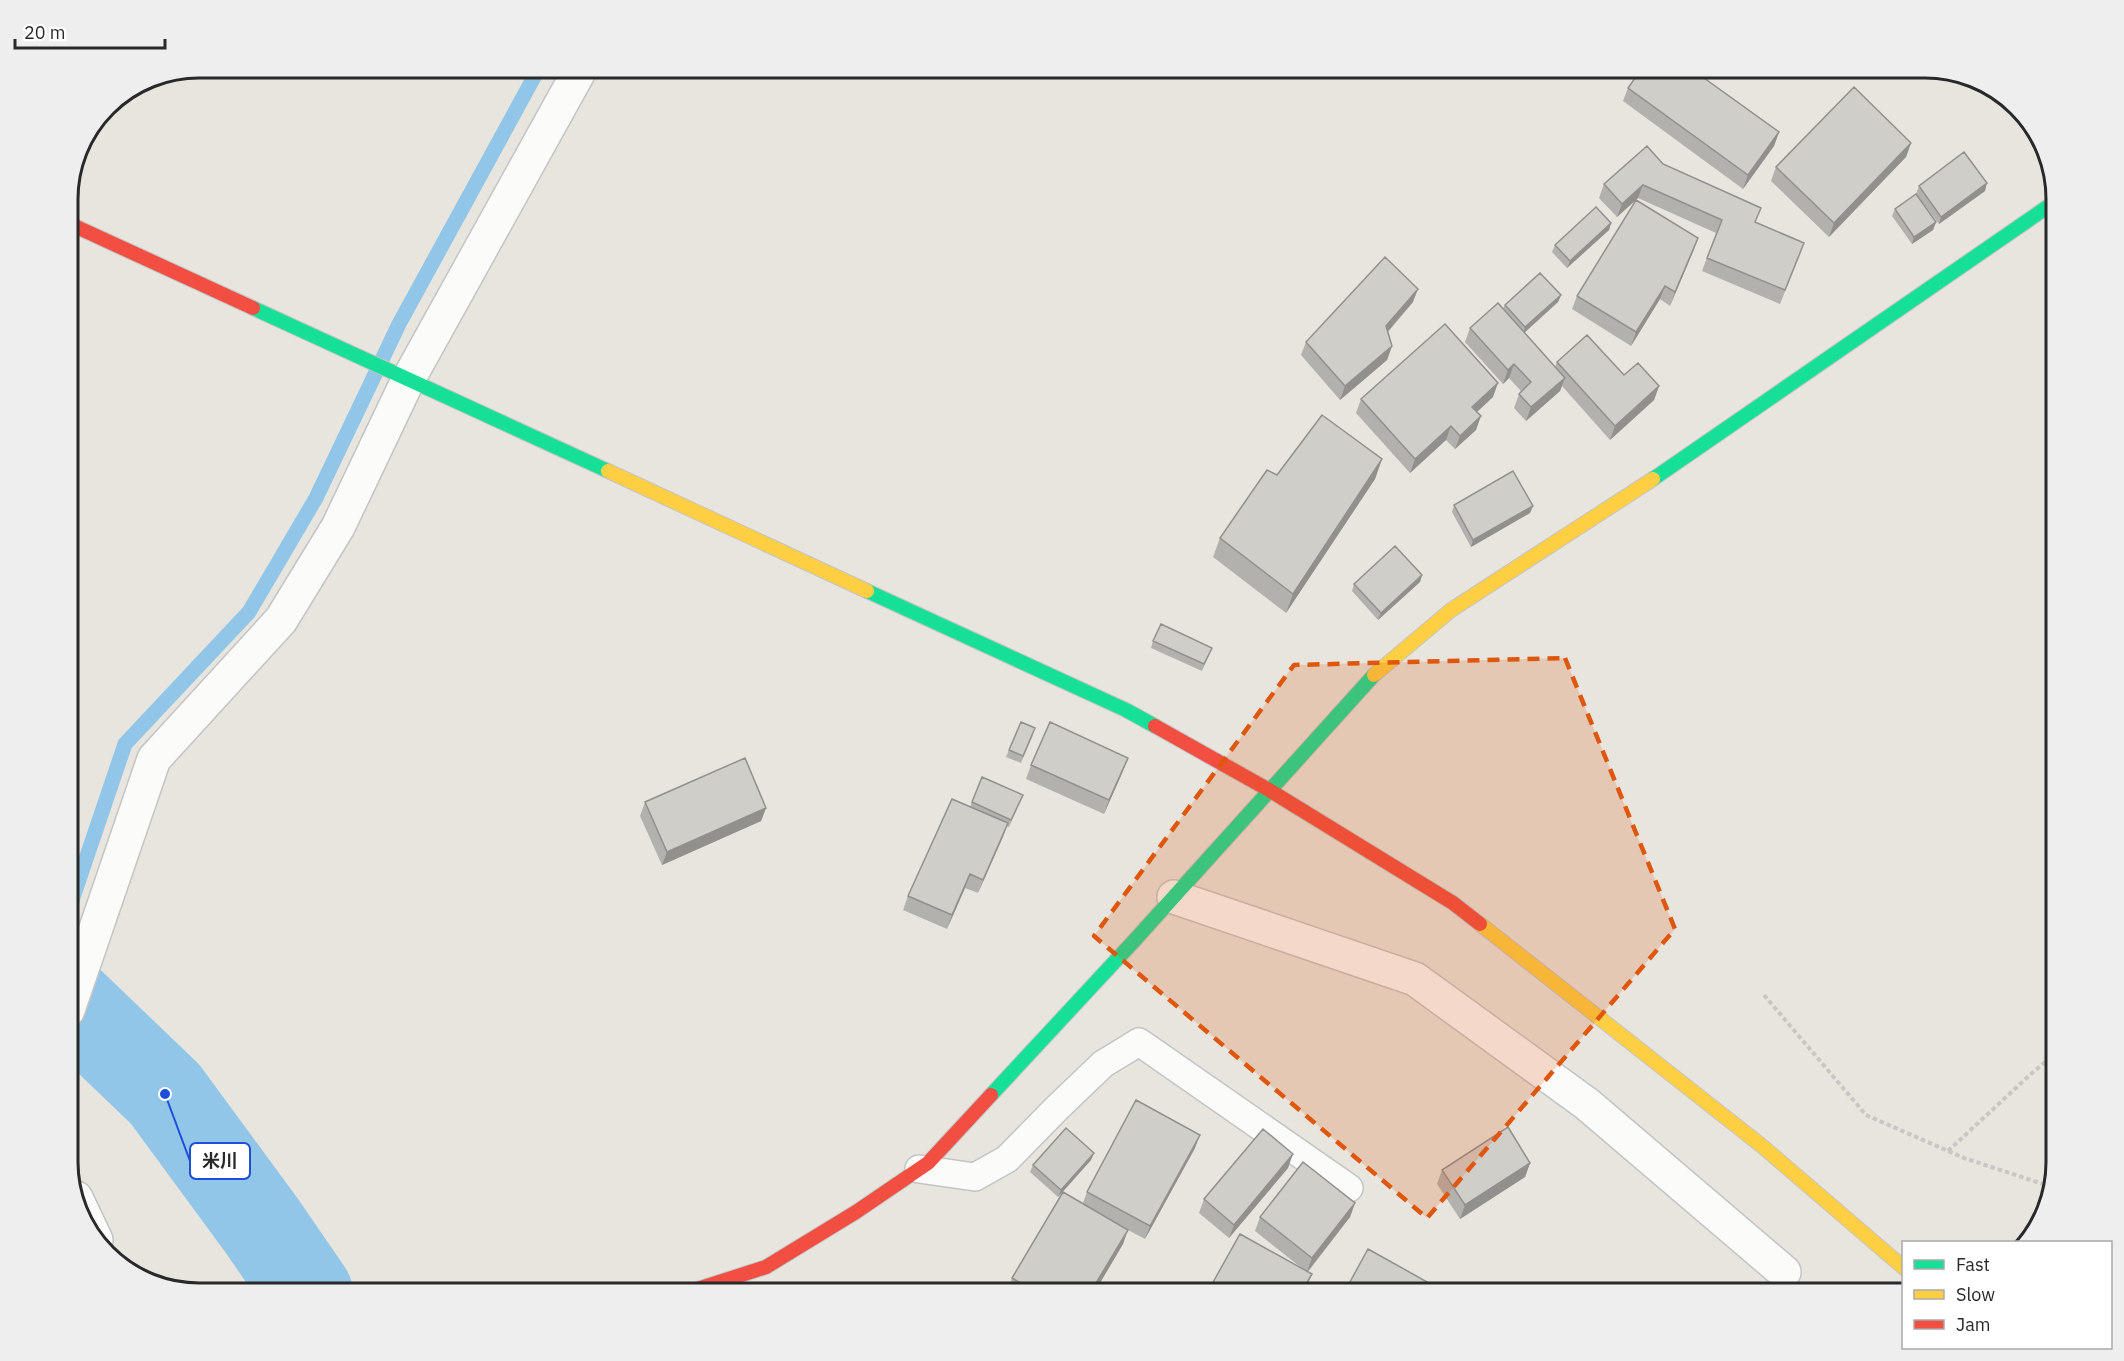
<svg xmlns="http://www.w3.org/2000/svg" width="2124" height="1361" viewBox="0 0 2124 1361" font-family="'IBM Plex Sans','Noto Sans JP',sans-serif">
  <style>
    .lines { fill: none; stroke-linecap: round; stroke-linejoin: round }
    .stream { stroke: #92c6e8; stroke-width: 15 }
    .river { stroke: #92c6e8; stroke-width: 90 }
    .lane-casing { stroke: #c5c4c4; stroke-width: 30 }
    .street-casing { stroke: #c5c4c4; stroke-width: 36 }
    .fast-casing { stroke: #c5c4c4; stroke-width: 16 }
    .slow-casing { stroke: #c5c4c4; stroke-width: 16 }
    .jam-casing { stroke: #c5c4c4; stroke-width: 16 }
    .path { stroke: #c8c7c6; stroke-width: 4; stroke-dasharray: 4.5 3; stroke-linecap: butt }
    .lane { stroke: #fbfbfa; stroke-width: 27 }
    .street { stroke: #fbfbfa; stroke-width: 33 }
    .fast { stroke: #16e098; stroke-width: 14 }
    .slow { stroke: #ffcf43; stroke-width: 14 }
    .jam { stroke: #f24e42; stroke-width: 14 }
    .wall { fill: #b3b1ad }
    .shaded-wall { fill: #92908d }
    .building { fill: #d0cec9; stroke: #92908d; stroke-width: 1.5 }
    .marked { fill: #de570d; fill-opacity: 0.2; stroke: #de570d; stroke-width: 4.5; stroke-dasharray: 12 8; stroke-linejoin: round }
    .rim { fill: none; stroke: #292929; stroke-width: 3 }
    .leader { fill: none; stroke: #1d4ed8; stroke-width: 2 }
    .callout-dot { fill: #1d4ed8; stroke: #fff; stroke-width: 2 }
    .callout { fill: #fff; stroke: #1d4ed8; stroke-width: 2 }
    .callout-label { font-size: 18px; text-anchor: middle; font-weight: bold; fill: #292929 }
  </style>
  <rect width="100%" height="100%" fill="#e7e5de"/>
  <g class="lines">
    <path class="stream" d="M68,912l57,-168 124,-132 67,-114 83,-174 140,-256"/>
    <path class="river" d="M68,1001l97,93 97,132 46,67"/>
    <g class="lane-casing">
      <path id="lane" d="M919,1169l56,8 32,-18 50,-51 46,-44 36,-22 210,146"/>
    </g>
    <g class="street-casing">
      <path id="street" d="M1174,897l241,82 172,125 197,168
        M68,1010l86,-251 127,-139 57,-93 70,-147 173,-312
        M76,1198l20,42"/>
    </g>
    <g class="fast-casing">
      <path id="fast" d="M253,308l355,163
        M1653,479l403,-278
        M867,591l259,119 29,16
        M991,1095l142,-153 241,-267"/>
    </g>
    <g class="slow-casing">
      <path id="slow" d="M608,471l259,120
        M1374,675l77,-65 202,-131
        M1480,924l282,222 142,122"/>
    </g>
    <g class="jam-casing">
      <path id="jam" d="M68,223l185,85
        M1155,726l114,64 184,113 27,21
        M685,1293l81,-26 90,-55 72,-49 63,-68"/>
    </g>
    <path class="path" d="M1764,995l102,120 98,43 85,28
      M1948,1151l84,-78 24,-20"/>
    <use href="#lane" class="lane"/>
    <use href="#street" class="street"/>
    <use href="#fast" class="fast"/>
    <use href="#slow" class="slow"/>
    <use href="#jam" class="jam"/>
  </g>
  <path class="wall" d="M1628,88l151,44 -5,14 -31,43 -120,-88z
    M2017,110l22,23 2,8z
    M1911,143l-5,14 -77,80 -58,-56 5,-14z
    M1663,164l93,59 43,34 -19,47 -78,-33 14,-38 -78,-35 -21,19 -18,-19 5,-14z
    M1919,186l66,5 -46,33 -23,-30z
    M1895,209l41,13 -3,8 -21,14 -20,-28z
    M1611,223l-2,7 -42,38 -15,-16 3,-7z
    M1698,238l-28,68 -10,-7 -29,47 -59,-37 5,-13z
    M1561,295l-3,7 -34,31 31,34 2,-5 67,13 35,11 -5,14 -44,40 -48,-54 -2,5 -34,30 -12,-13 5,-14 2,-3 -12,-13 -6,6 -38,-42 5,-14 33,-19 2,-4z
    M1413,302l-25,30 4,14 -5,14 -47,40 -39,-45 5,-13z
    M1493,397l-16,15 -1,18 -21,19 -9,-9 -36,33 -54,-60 5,-14z
    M1382,459l-7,20 -89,134 -73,-56 7,-19 57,-63z
    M1454,505l79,1 -3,7 -59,34 -19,-35z
    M1422,575l-2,7 -42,38 -26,-29 2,-7z
    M1153,641l56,14 -7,16 -51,-23z
    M1033,735l-12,28 -15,-6 3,-7z
    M1031,765l92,6 -19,43 -78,-35z
    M982,777l41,18 -14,32 -2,-1 -29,67 -13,-5 -18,41 -44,-19 5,-14 62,-89z
    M645,802l121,6 -5,13 -99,44 -22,-49z
    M1195,1148l-50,91 -19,-10 -3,15 -29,49h-84l-3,-1 5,-14 71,-75 4,-11z
    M1094,1153l-3,7 -33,37 -28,-25 3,-7z
    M1530,1163l-5,14 -65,42 -23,-35 5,-14z
    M1288,1168l-59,70 -30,-25 5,-14z
    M1355,1203l-5,14 -42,55 -1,16 -3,5h-97l96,-24 -48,-38 5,-14z"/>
  <path class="shaded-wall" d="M1779,132l-5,14 -31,43 5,-14z
    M1911,143l-5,14 -77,80 5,-14z
    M1987,183l-2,8 -46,33 2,-7z
    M1643,185l-5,13 -21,19 5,-13z
    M1936,222l-3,8 -21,14 2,-7z
    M1611,223l-2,7 -42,38 3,-7z
    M1698,238l-5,14 -23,54 5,-14z
    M1665,286l-5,13 -29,47 5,-14z
    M1418,289l-5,13 -32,37 5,-13z
    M1561,295l-3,7 -35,32 2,-7z
    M1392,346l-5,14 -47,40 5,-14z
    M1514,364l-5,14 -6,6 5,-14z
    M1565,378l-5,13 -34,30 5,-14z
    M1498,383l-5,14 -26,24 5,-14z
    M1659,386l-5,14 -44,40 5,-14z
    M1481,416l-5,14 -21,19 5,-13z
    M1451,426l-5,14 -36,33 5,-14z
    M1382,459l-7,20 -89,134 7,-19z
    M1533,506l-3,7 -59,34 2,-7z
    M1422,575l-2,7 -42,38 3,-7z
    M1128,758l-5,13 -19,43 5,-14z
    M766,808l-5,13 -99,44 5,-13z
    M1008,823l-5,14 -25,56 5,-13z
    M970,874l-5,14 -18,41 5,-14z
    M1200,1135l-5,13 -50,91 5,-13z
    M1094,1153l-3,7 -33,37 3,-7z
    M1293,1154l-5,14 -59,70 5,-13z
    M1530,1163l-5,14 -65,42 5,-14z
    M1355,1203l-5,14 -43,55 5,-14z
    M1128,1230l-5,14 -29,49h-4z
    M1312,1274l-8,19h-3z"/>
  <path class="building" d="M1642,68h48l89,64 -31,43 -120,-87z
    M1854,87l57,56 -77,80 -58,-56z
    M1647,146l16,18 98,44 -6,14 49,21 -19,47 -78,-32 15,-38 -79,-35 -21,19 -18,-20z
    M1964,152l23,31 -46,34 -22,-31z
    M1916,194l20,28 -22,15 -19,-28z
    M1636,200l62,38 -23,54 -10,-6 -29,46 -59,-36z
    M1596,207l15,16 -41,38 -15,-16z
    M1385,257l33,32 -32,37 6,20 -47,40 -39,-44z
    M1540,273l21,22 -36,32 -20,-22z
    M1498,303l67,75 -34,29 -12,-13 12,-12 -17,-18 -6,6 -38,-42z
    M1445,324l53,59 -26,24 9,9 -21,20 -9,-10 -36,33 -54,-60z
    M1587,335l37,40 14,-12 21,23 -44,40 -58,-64z
    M1322,415l60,44 -89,135 -73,-56 47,-68 10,5z
    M1513,471l20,35 -60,34 -19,-35z
    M1395,546l27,29 -41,38 -27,-29z
    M1161,624l51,24 -8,16 -51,-23z
    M1021,722l14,6 -12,28 -14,-6z
    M1050,722l78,36 -19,42 -78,-35z
    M745,758l21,50 -99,44 -22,-50z
    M982,777l41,18 -12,25 -39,-18z
    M952,799l56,24 -25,57 -13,-6 -18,41 -44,-19z
    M1136,1100l64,35 -50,91 -63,-34z
    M1508,1127l22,36 -65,42 -23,-35z
    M1066,1128l28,25 -33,37 -28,-25z
    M1263,1129l30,25 -59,71 -30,-26z
    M1303,1162l52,41 -43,55 -52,-41z
    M1063,1192l65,38 -38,63h-52l-26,-15z
    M1240,1234l72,40 -11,19h-94z
    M1368,1249l61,34 -6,10h-73l-5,-2z"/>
  <path class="marked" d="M1565,658l110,271 -248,289 -333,-282 200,-271z"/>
  <path d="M0 0H2124V1361H0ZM199 78H1925A121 121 0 0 1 2046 199V1162A121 121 0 0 1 1925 1283H199A121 121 0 0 1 78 1162V199A121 121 0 0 1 199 78Z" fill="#eee" fill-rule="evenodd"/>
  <path class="rim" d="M199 78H1925A121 121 0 0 1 2046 199V1162A121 121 0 0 1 1925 1283H199A121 121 0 0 1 78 1162V199A121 121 0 0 1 199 78Z"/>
  <path class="leader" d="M165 1094L190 1161"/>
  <circle class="callout-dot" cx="165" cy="1094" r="6"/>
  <rect class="callout" x="190" y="1143" width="60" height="36" rx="6"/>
  <g class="callout-label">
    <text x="220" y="1167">米川</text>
  </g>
  <rect x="1902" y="1241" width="210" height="108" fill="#ffffff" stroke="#a9a9a9" stroke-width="1.5"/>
  <rect x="1914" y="1260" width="30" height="9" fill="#16e098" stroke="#a9a9a9" stroke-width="1.5"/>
  <text x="1956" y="1271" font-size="18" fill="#292929">Fast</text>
  <rect x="1914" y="1290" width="30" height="9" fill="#ffcf43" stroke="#a9a9a9" stroke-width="1.5"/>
  <text x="1956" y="1301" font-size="18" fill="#292929">Slow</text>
  <rect x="1914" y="1320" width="30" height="9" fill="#f24e42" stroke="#a9a9a9" stroke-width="1.5"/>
  <text x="1956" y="1331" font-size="18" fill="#292929">Jam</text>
  <path d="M15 39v9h150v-9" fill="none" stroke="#292929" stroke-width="3"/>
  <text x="24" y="39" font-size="18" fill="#292929" stroke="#ffffff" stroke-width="4.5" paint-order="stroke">20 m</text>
</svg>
